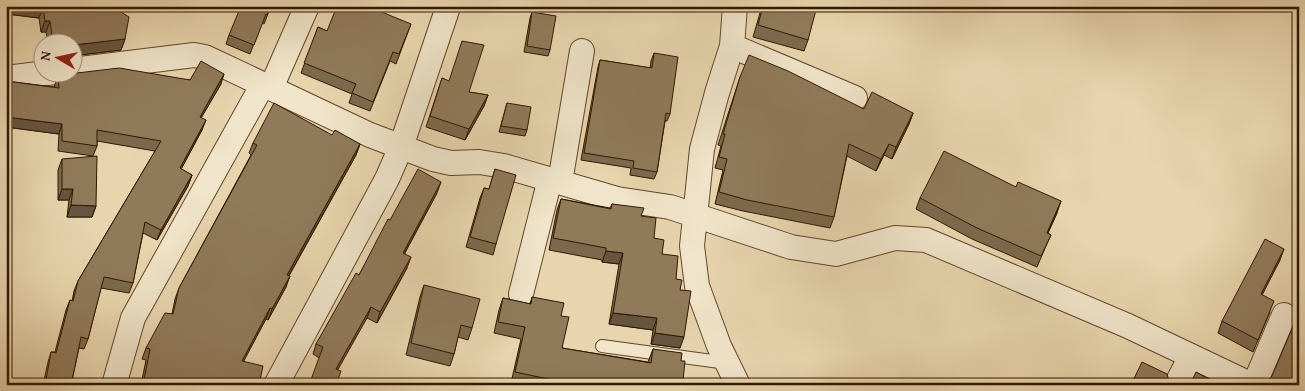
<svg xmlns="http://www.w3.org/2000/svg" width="1305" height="391" viewBox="0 0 1305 391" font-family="'Gentium Book Plus',serif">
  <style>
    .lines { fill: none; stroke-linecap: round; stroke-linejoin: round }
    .service-casing { stroke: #5e472b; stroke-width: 14 }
    .minor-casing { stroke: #5e472b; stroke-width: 26 }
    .service { stroke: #f0e4ca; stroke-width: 12 }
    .minor { stroke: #f0e4ca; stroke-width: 24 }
    .wall { fill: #7c694d; stroke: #301800 }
    .shaded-wall { fill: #65553f; stroke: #301800 }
    .building { fill: #907a5a; stroke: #301800 }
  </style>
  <rect width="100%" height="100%" fill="#e8d5ad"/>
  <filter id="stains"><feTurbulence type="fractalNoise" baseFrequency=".004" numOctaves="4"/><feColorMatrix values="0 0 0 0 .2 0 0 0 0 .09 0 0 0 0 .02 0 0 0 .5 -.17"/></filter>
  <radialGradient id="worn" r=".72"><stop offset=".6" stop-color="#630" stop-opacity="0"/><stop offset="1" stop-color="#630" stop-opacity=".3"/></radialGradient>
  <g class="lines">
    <g class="service-casing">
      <path id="service" d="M602,346l125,17"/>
    </g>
    <g class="minor-casing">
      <path id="minor" d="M735,6l-3,40 -15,47 -15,56 -10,97 5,40 22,60 19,39
        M732,46l123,52
        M72,70l122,-15 11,2 165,78 63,24 18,4 28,-1 25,4 113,33 53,8 121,40 45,7 59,-16 31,2 202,86 124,59
        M6,78l49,-6
        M271,88l36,-82
        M560,182l22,-131
        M521,294l29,-115
        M114,385l19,-67 130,-234
        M276,385l111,-206 14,-32 46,-137
        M1176,385l15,-29
        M1254,385l30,-70"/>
    </g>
    <use href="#service" class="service"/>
    <use href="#minor" class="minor"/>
  </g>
  <path class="wall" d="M8,6h105l-1,1 13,32 -4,11 -49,6v-14h-24l-2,-10h-5l-2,-14 -32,-4z
    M271,6l-7,18 -2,-1 -12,31 -24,-10 3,-9z
    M478,6h12l-2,4z
    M762,6h40l6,34 -4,11 -51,-14z
    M532,12l18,38 -2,6 -24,-4 6,-34z
    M411,24l-15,40 -6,-3 -20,50 -21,-8 3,-9 -51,-21 17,-46 9,4z
    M654,53l16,61 -3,7h-2l-8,51 -3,7 -24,-4 1,-7 -50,-8 17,-93 2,-7 50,8 1,-7z
    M77,73l113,7 31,4 -20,33 1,13 -21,39 11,6 -4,11 -31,54 -14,-7 -10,50 -4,10 -28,-5 -13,51 -4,10 -5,-1 -8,37h-28l5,-23 3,-10h4l11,-42 4,-10 2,1 2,-10 4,-10 77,-130 -58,-10v5l-4,10 -35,-5 1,-17 -53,-7v-46l48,6 4,-11z
    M740,77l124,32 49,4 -4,11 -17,35 -8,-4 -8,16 -29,-15 -13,61 -4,11 -87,-17 -28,-7 8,-34 -8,-2 6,-22 -3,-1z
    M442,78l27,14 19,3 -4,11 -19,34 -39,-13z
    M507,103l20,27 -2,6 -26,-4z
    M332,135l28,9 -4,11 -67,121 -3,11 -18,33 -2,-1 -23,42 16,24h-118l5,-25 -4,-1 4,-11 26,-34 3,-15 4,-11 72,-133 -2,-2 4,-10z
    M62,159l34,47 -4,11h-25l2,-17h-11v-30z
    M495,169l1,75 -3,11 -27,-8 14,-49 4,-10 5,1z
    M437,193l-32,60 2,15 -30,55 -10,-5 -48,40 -6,-4 3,-10 43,-69 31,-55z
    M920,198l137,15 -9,20 3,2 -5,11 -9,21 -65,-28 -56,-30z
    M561,199l49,9 2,-4 29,12 13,22 22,41 4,11v58l-29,-4 2,-14 -44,-6 10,-60 -17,-2v-2l-53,-10 8,-40z
    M1280,260l-18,34 8,18 -17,40 -35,-19 4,-12z
    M424,285l48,43 -4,12 -10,-3 -4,17 -4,12 -44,-11 14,-58z
    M532,297l29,19 1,32 86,14 5,-13 28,12 2,20 45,4h-210l-7,-2 10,-44 -27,-6 5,-23 4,-12 27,6z"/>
  <path class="shaded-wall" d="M10,6h26l7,1 -4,11 -32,-4z
    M45,21h5l-4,11h-5z
    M125,39l-4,11 -49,6v-10l2,-1z
    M224,74l-3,10 -25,43 4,-10z
    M488,95l-4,11 -19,34 4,-11z
    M913,113l-4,11 -17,35 4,-12z
    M6,117l56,7 -3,10 -53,-7z
    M206,120l-4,10 -26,49 4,-11z
    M360,144l-4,11 -73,131 4,-11z
    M889,144l-5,11 -8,16 5,-12z
    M192,175l-4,11 -31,54 4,-10z
    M441,182l-4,11 -38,70 4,-10z
    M62,189h11l-4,11h-11z
    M1061,201l-4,12 -14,31 4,-11z
    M71,205l25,1 -4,11h-25z
    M1284,249l-4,11 -23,45 4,-11z
    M606,251l17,2 -4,11 -17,-2z
    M411,257l-4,11 -30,55 3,-11z
    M290,276l-4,11 -18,33 4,-11z
    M371,307l-4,11 -35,62 4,-11z
    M270,308l-4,11 -28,53 4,-11z
    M613,313l44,5 -4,12 -44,-6z
    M655,333l29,4 -4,11 -29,-4z"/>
  <path class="building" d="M36,6h75l18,11 -4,22 -51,6 -2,1v-4h-19l-3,-21h-5l-2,-14z
    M241,6h30l-4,9 -1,-1 -12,31 -25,-10z
    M337,6h30l44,18 -12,30 -6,-2 -20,50 -21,-9 4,-9 -52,-21 14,-36 9,4z
    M763,6h39l14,4 -8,30 -50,-15z
    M532,12l24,4 -6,34 -23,-4z
    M462,41l22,4 -15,47 19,3 -19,34 -39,-13 12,-38 7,3z
    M654,53l24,4 -8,57 -4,-1 -9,59 -24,-4 1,-7 -50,-8 16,-93 52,8z
    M749,55l39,16 76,38 8,-17 41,21 -17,34 -7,-3 -8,15 -32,-15 -15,73 -87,-17 -28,-8 8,-33 -8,-2 6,-23h-2l17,-57z
    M201,61l23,13 -24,43 6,3 -26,48 12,7 -31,55 -16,-8 -12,61 -29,-6 -16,62 -7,-2 -10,48h-26l6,-33 5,1 14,-53 3,1 5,-20 83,-140 -64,-11v16l-35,-5v-17l-56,-7v-36l53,7 -1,-12 7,-4h7l5,1 42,-5 71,12z
    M274,103l58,32 3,-5 25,14 -73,131 3,1 -18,33 -2,-1 -28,53 21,5 -4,19h-116l7,-36 -4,-1 19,-35 8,1 6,-26 78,-143 -4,-2z
    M507,103l24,4 -4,23 -26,-4z
    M944,151l72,36 2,-5 43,19 -14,32 4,2 -10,21 -64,-28 -57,-30z
    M97,156l-1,50 -25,-1 2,-16h-11v-30z
    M418,169l23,13 -38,71 8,4 -31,55 -9,-5 -35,62 5,2 -5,14h-27l14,-38 -7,-3 40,-71 3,2 29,-56 2,1z
    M495,169l21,6 -20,69 -26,-7 14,-49 5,1z
    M561,199l50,10 1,-5 32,4 -3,8 15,2 -2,20 10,2 -2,14 16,2 -2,23 6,1 -2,10 11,1 -7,46 -29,-4 2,-15 -44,-5 10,-60 -17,-2v-3l-53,-10z
    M1265,239l19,10 -23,45 13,7 -16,39 -36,-19z
    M424,285l56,14 -8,29 -11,-3 -7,29 -43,-11z
    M532,297l32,6 -3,13 8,1 -7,31 89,15 2,-14 29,4 -1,8h4l-2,20 45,4h-161l-14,-3v-2l-38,-8 10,-45 -27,-5 5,-24 28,6z
    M1299,312v73h-34l1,-3 6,-6z
    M1142,362l25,12 2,7 4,4h-42z
    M1196,372l24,13h-30z"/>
  <rect width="1305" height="391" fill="none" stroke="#e8d5ad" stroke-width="25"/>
  <rect x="8" y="8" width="1290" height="376" fill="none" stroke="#301800" stroke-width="2.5"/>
  <rect x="12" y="12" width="1280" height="366" fill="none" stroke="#301800"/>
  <g transform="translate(58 58) rotate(279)"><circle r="24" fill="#f0e4ca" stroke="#a39279"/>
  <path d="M0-4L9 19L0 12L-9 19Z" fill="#8f2418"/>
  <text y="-8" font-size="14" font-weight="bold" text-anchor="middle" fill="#301800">N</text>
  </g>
  <rect width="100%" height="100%" filter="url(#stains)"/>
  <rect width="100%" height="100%" fill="url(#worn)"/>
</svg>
